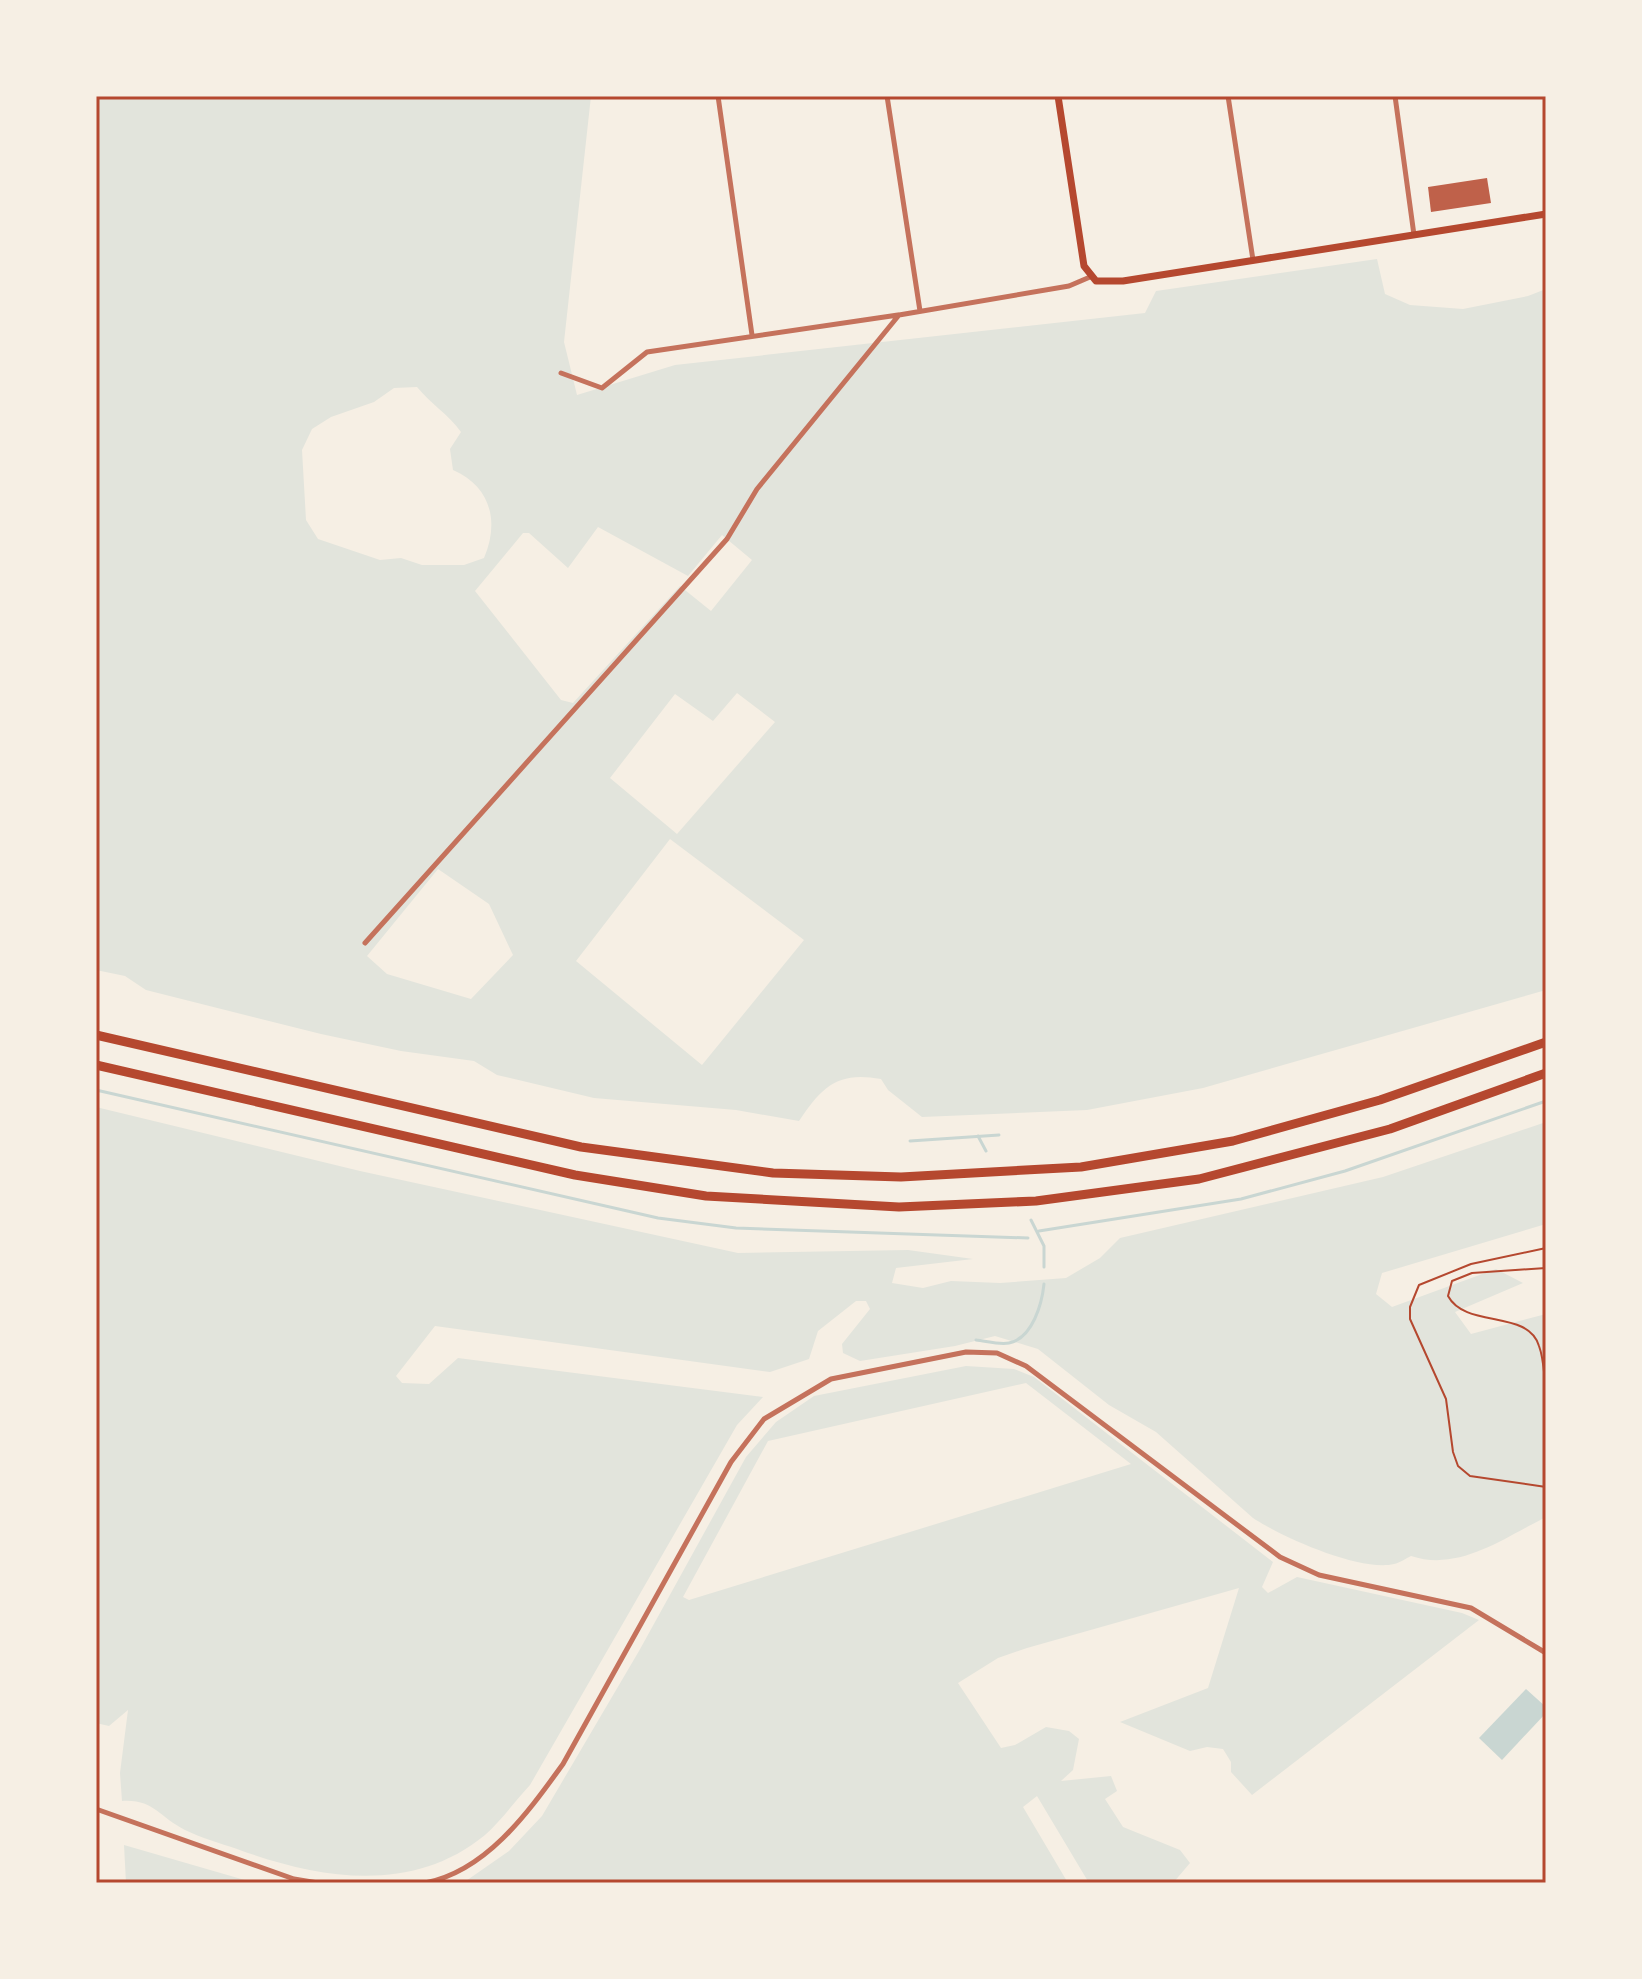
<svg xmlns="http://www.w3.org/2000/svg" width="1642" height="1979" viewBox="0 0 1642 1979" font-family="Commissioner,sans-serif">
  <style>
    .green { fill: #e2e4dc; fill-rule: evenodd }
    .water { fill: #c9d6d2 }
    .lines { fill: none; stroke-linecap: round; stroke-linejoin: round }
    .stream { stroke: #c9d6d2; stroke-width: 3 }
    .building { fill: #bf614a }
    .path { stroke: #b5482f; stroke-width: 2 }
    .minor { stroke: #c5725c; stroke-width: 5 }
    .secondary { stroke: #b5482f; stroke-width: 7 }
    .motorway { stroke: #b5482f; stroke-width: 9 }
    .neatline { fill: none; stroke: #b5482f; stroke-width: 3 }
  </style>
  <rect width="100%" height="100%" fill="#f6efe4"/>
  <path class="green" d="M96,96h495l-27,246 13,53 98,-30 470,-52 11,-22 221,-32 8,35 25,11 53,4 65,-13 18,-7v701l-343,98 -116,22 -165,7 -34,-27 -7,-11c-44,-8 -59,8 -82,42l-63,-11 -142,-12 -97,-23 -23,-14 -73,-10 -80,-17 -175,-44 -21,-14 -29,-6zM417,387c14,17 31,27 44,45l-11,17 3,21c37,16 47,51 31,88l-20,7h-42l-21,-7 -21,2 -62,-21 -12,-19 -4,-70 10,-21 19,-12 43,-15 20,-14zM598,527l90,49 34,-41 30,25 -41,51 -31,-25 -107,117 -12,-3 -86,-109 48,-58h6l39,35zM737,693l38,29 -98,112 -67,-56 65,-84 38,27zM670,839l134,101 -102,125 -126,-104zM438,869l51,35 24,51 -42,44 -84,-25 -20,-18z
    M96,1107l264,64 378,82 170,-3 65,9 -77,9 -4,15 31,5 28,-7 49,2 66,-5 34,-20 20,-20 263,-61 163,-55v102l-164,49 -6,21 16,13 104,-38 27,14 -68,29 16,22 75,-20v203c-42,21 -87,55 -135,39 -5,2 -11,7 -17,8 -34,8 -112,-27 -141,-46l-97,-86 -47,-27 -71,-56 -43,-13 -40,10 -95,15 -17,-8 -1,-9 28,-35 -4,-8h-10l-38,30 -9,28 -39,13 -335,-46 -39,50 6,7 27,1 29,-26 305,39 -26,28 -207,360c-15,16 -29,36 -45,50 -73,60 -166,44 -248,14 -17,-6 -36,-11 -52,-19 -26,-13 -31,-31 -63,-29l-2,-28 8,-63 -19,16 -13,-3z
    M966,1366l48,3 20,8 239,185 -11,25 6,6 29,-16 165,36 17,7 -227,175 -21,-23v-10l-8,-13 -16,-2 -17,4 -70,-29 88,-34 31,-100 -212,60 -29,10 -40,25 43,65 14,-3 31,-18 23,4 10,8 -6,31 -12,11 50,-5 6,15 -12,8 18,28 57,23 10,13 -17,20h-84l-52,-87 -14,11 45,76h-605l46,-32 33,-35 97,-165 107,-194 30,-35 38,-26zM1026,1383l105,81 -442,136 -6,-3 85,-156z
    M124,1845l131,38h-129z"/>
  <path class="water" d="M1526,1689l20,18v6l-44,47 -23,-22z"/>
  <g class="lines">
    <path class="stream" d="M96,1090l562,128 78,10 292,10
      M978,1136l8,15
      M910,1141l89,-6
      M1031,1220l13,26v21
      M1039,1231l202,-32 104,-28 201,-70
      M976,1340c10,1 23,5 33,3 24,-5 33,-40 35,-59"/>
  </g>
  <path class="building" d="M1487,178l4,25 -60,9 -3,-25z"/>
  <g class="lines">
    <path class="path" d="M1546,1248l-75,16 -52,21 -9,22v12l36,80 7,53 5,14 12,10 76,11
      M1546,1268l-74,5 -20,8 -4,15c18,33 80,13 91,50 5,13 5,30 7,44"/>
    <path class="minor" d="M718,96l34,239
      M887,96l33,215
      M1228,96l25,164
      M1395,96l19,139
      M561,373l41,15 45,-36 251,-37
      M365,943l362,-404 30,-50 142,-174 170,-29 21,-9
      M96,1809l198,70 24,4
      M425,1883c62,-12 104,-72 138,-119l168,-302 33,-43 67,-40 135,-27 31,1 29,13 254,191 39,18 152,33 75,45"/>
    <path class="secondary" d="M1058,96l26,170 12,15h27l423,-67"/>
    <path class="motorway" d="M96,1035l485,112 192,26 128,4 180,-10 152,-26 147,-41 166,-58
      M96,1065l479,110 131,21 193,11 137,-6 163,-22 191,-50 156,-56"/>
  </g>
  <rect width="1642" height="1979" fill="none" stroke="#f6efe4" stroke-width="196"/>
  <rect x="98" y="98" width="1446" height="1783" class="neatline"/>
</svg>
